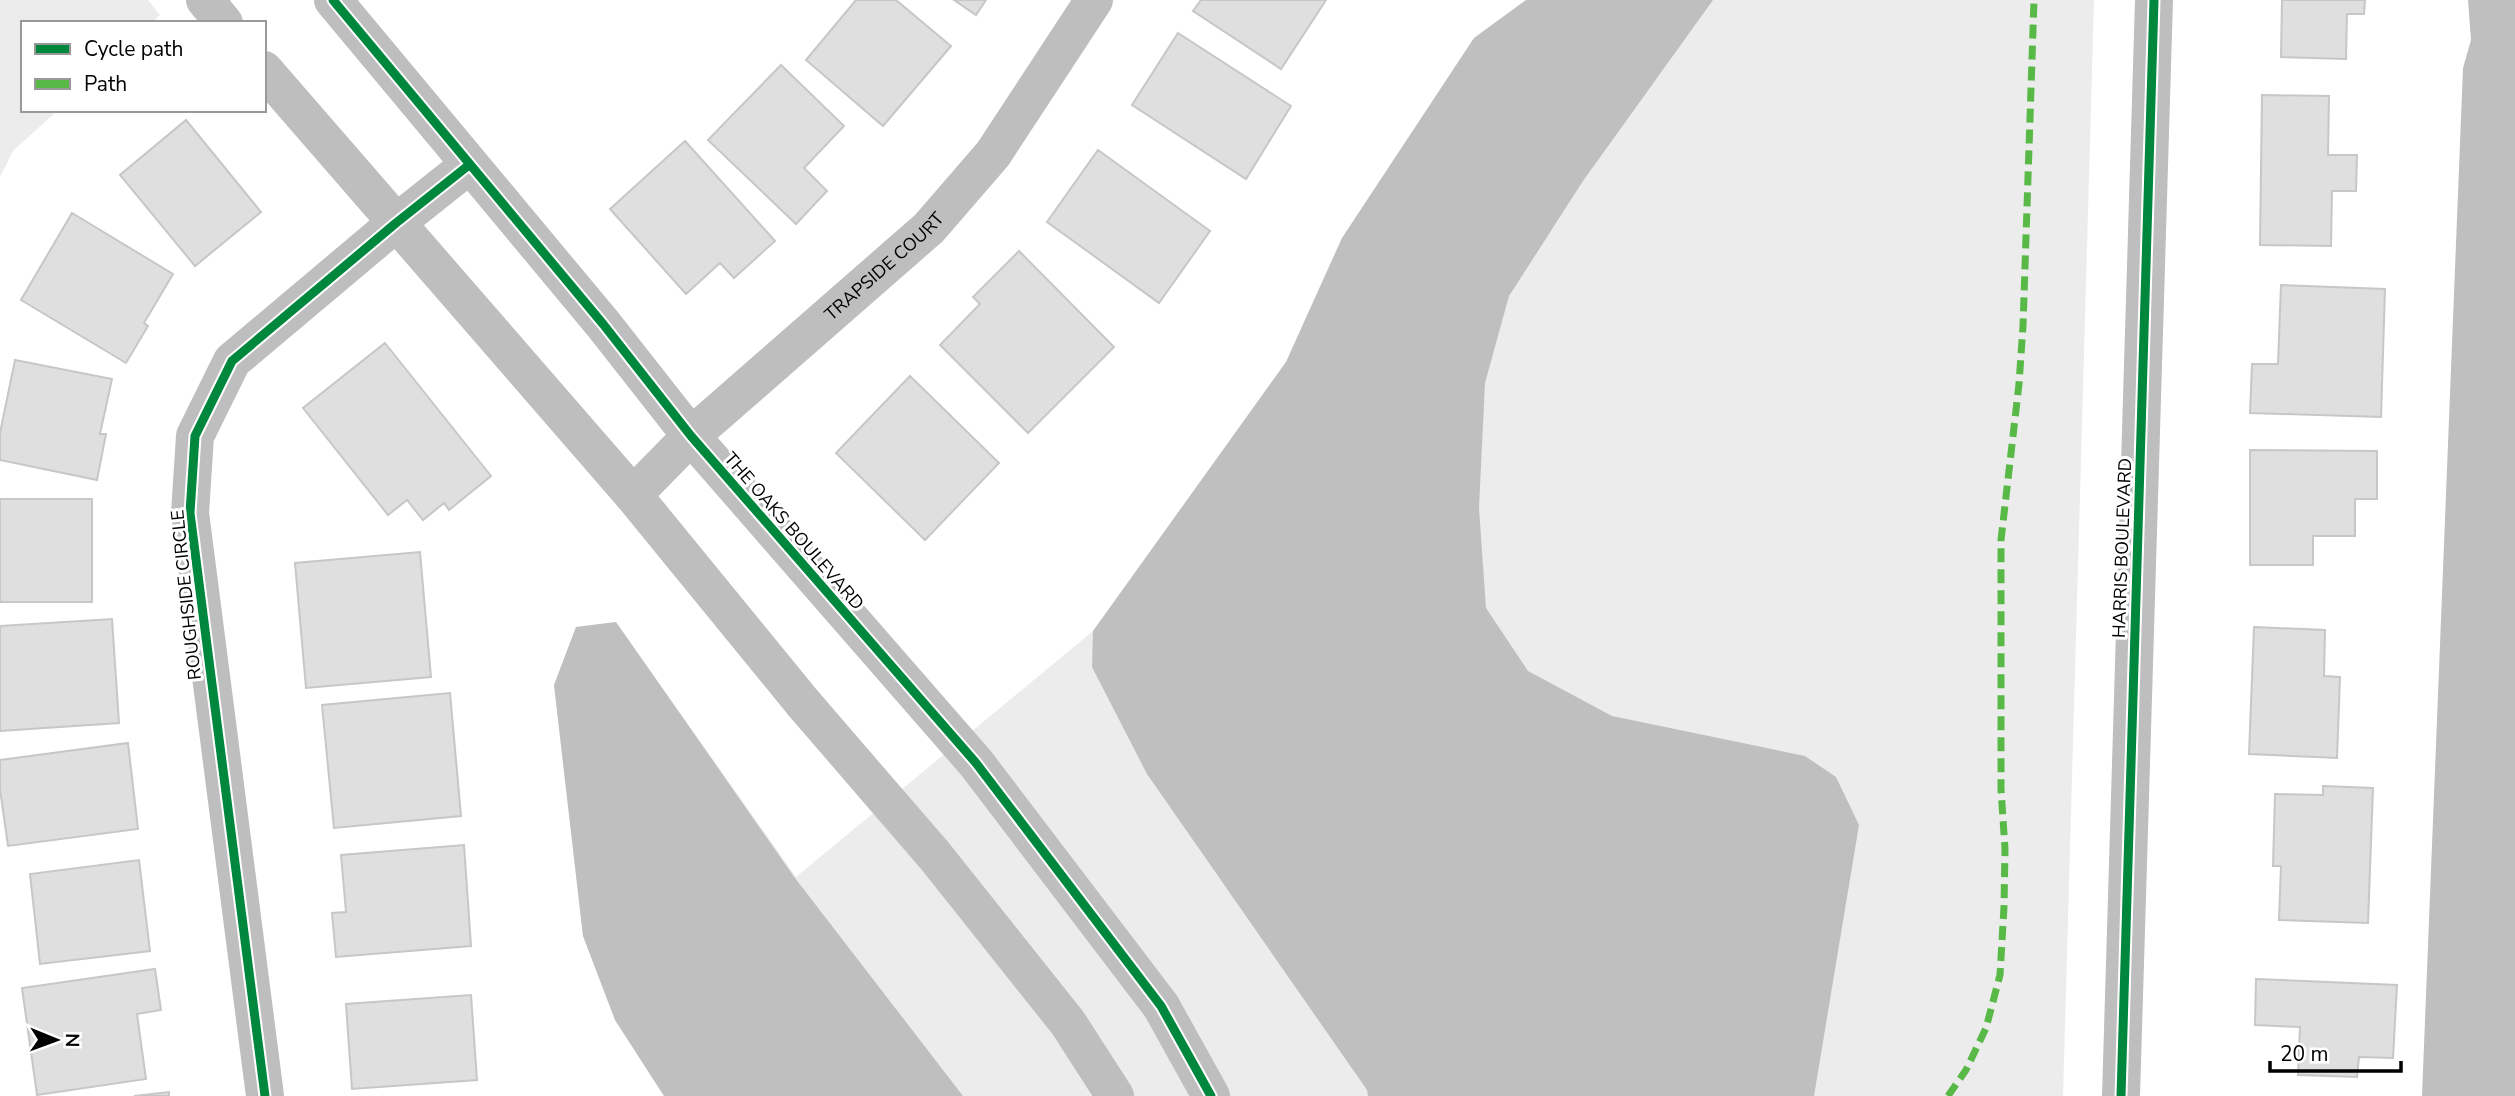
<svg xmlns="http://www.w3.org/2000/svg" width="2515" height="1096" viewBox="0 0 2515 1096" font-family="'Nunito Sans',sans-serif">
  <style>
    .green { fill: #ececec }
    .water { fill: #bfbfbf }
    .building { fill: #dfdfdf; stroke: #c7c7c7; stroke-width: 2 }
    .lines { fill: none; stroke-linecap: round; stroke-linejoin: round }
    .minor { stroke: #bebebe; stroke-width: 38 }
    .quiet { stroke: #58b947; stroke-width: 7; stroke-dasharray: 14 7; stroke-linecap: butt }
    .cycleway-casing { stroke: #fff; stroke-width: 13 }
    .cycleway { stroke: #00873e; stroke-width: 9 }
    .labels { text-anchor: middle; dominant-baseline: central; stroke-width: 6; stroke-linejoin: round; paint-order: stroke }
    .street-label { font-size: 18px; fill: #000; stroke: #fff }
  </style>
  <rect width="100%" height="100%" fill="#fff"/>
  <path class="green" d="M0,0h148l12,15 -8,8h-129v87h35l-45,41 -13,26z
    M1526,0h568l-31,1096h-1399l-49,-76 -32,-84 -29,-251 22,-58 40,-5 180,255 297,-246 193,-269 56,-124 132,-200z"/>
  <path class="water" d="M1526,0h187l-130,181 -74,115 -24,87 -6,125 7,100 42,63 84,45 193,40 31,21 23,48 -45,271h-446l-1,-6 -220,-316 -55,-107 1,-36 193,-269 56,-124 132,-200z
    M2468,0h47v1096h-93l41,-1028 8,-28z
    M616,622l179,256 168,218h-299l-49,-76 -32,-84 -29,-251 22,-58z"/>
  <path class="building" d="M856,0h40l55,46 -68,80 -77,-66z
    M954,0h32l-10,15z
    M1201,0h125l-45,69 -88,-58z
    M2282,0h83l-1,14h-17l-1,45 -65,-2z
    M1178,33l113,73 -45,73 -114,-74z
    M781,65l63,61 -40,42 23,23 -31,33 -88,-84z
    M2262,95l67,1 -1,59h29l-1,36h-24l-1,55 -71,-1z
    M186,120l75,92 -66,54 -75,-91z
    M685,141l90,100 -41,37 -14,-15 -34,31 -76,-85z
    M1098,150l112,81 -51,72 -112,-81z
    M72,213l101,61 -29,49 4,3 -22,37 -105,-63z
    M1019,251l95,96 -86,86 -88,-88 40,-41 -7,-7z
    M2281,285l104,4 -4,128 -131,-4 2,-49h26z
    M385,343l106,133 -42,34 -5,-7 -21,17 -16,-20 -19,15 -85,-107z
    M15,360l97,19 -12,55h6l-9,46 -97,-20v-27z
    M910,376l89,87 -74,77 -89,-87z
    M2250,450l127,1v48h-22v37h-42v29h-63z
    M0,499h92v103h-92z
    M420,552l11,125 -125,11 -11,-125z
    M112,619l7,104 -119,8v-105z
    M2254,627l71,3 -1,46 16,1 -3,81 -88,-4z
    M450,693l11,123 -127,12 -12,-123z
    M128,743l10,86 -130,17 -8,-57v-29z
    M2323,786l50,2 -5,135 -89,-3 2,-54h-8l2,-72 48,1z
    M464,845l7,101 -135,11 -4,-44 14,-1 -5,-57z
    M139,860l11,91 -110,13 -10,-90z
    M155,969l6,41 -24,4 9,65 -109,16 -15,-107z
    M2256,979l141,6 -4,73 -34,-1 -2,20 -59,-2 2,-48 -45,-2z
    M471,995l6,85 -125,9 -6,-85z
    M169,1092v4h-35z"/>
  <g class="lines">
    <g class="minor">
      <path d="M205,0l19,23"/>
      <path d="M333,0l270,324 88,112 285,327 185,243 50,90"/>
      <path d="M264,70l369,425 170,208 132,153 133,167 47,73"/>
      <path id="s1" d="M633,495l58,-59 238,-208 64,-74 101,-154"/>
      <path d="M265,1096l-75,-583 5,-77 37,-75 164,-138 73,-58"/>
      <path d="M2121,1096l33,-1096"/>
    </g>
    <path class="quiet" d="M1948,1096l18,-26 20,-42 14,-53 4,-68 1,-58 -4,-60v-249l18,-156 4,-58 11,-326"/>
    <g class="cycleway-casing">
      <path id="cycleway" d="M333,0l270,324 88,112 285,327 185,243 50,90
        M265,1096l-75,-583 5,-77 37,-75 164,-138 73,-58
        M2121,1096l33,-1096"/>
    </g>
    <use href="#cycleway" class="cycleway"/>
  </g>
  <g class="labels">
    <g class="street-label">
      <text stroke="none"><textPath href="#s1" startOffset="340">TRAPSIDE COURT</textPath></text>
      <text transform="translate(794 531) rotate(49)">THE OAKS BOULEVARD</text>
      <text transform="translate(2122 548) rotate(-88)">HARRIS BOULEVARD</text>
      <text transform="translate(186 595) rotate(-96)">ROUGHSIDE CIRCLE</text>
    </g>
  </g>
  <rect x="21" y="21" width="245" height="91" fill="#ffffff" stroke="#999999" stroke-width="2"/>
  <rect x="35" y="44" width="35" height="10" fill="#00873e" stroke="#999999" stroke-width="2"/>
  <text x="84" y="56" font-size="21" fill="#000000">Cycle path</text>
  <rect x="35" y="79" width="35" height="10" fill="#58b947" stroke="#999999" stroke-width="2"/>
  <text x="84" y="91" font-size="21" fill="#000000">Path</text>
  <g transform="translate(56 1040) rotate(91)" stroke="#ffffff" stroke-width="5" paint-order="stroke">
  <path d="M0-5L12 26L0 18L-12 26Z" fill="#000000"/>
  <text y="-10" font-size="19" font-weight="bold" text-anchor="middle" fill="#000000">N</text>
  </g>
  <path d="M2270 1061v10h131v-10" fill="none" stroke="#000000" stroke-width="3.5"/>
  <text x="2280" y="1061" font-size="21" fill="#000000" stroke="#ffffff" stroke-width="5" paint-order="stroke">20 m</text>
</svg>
